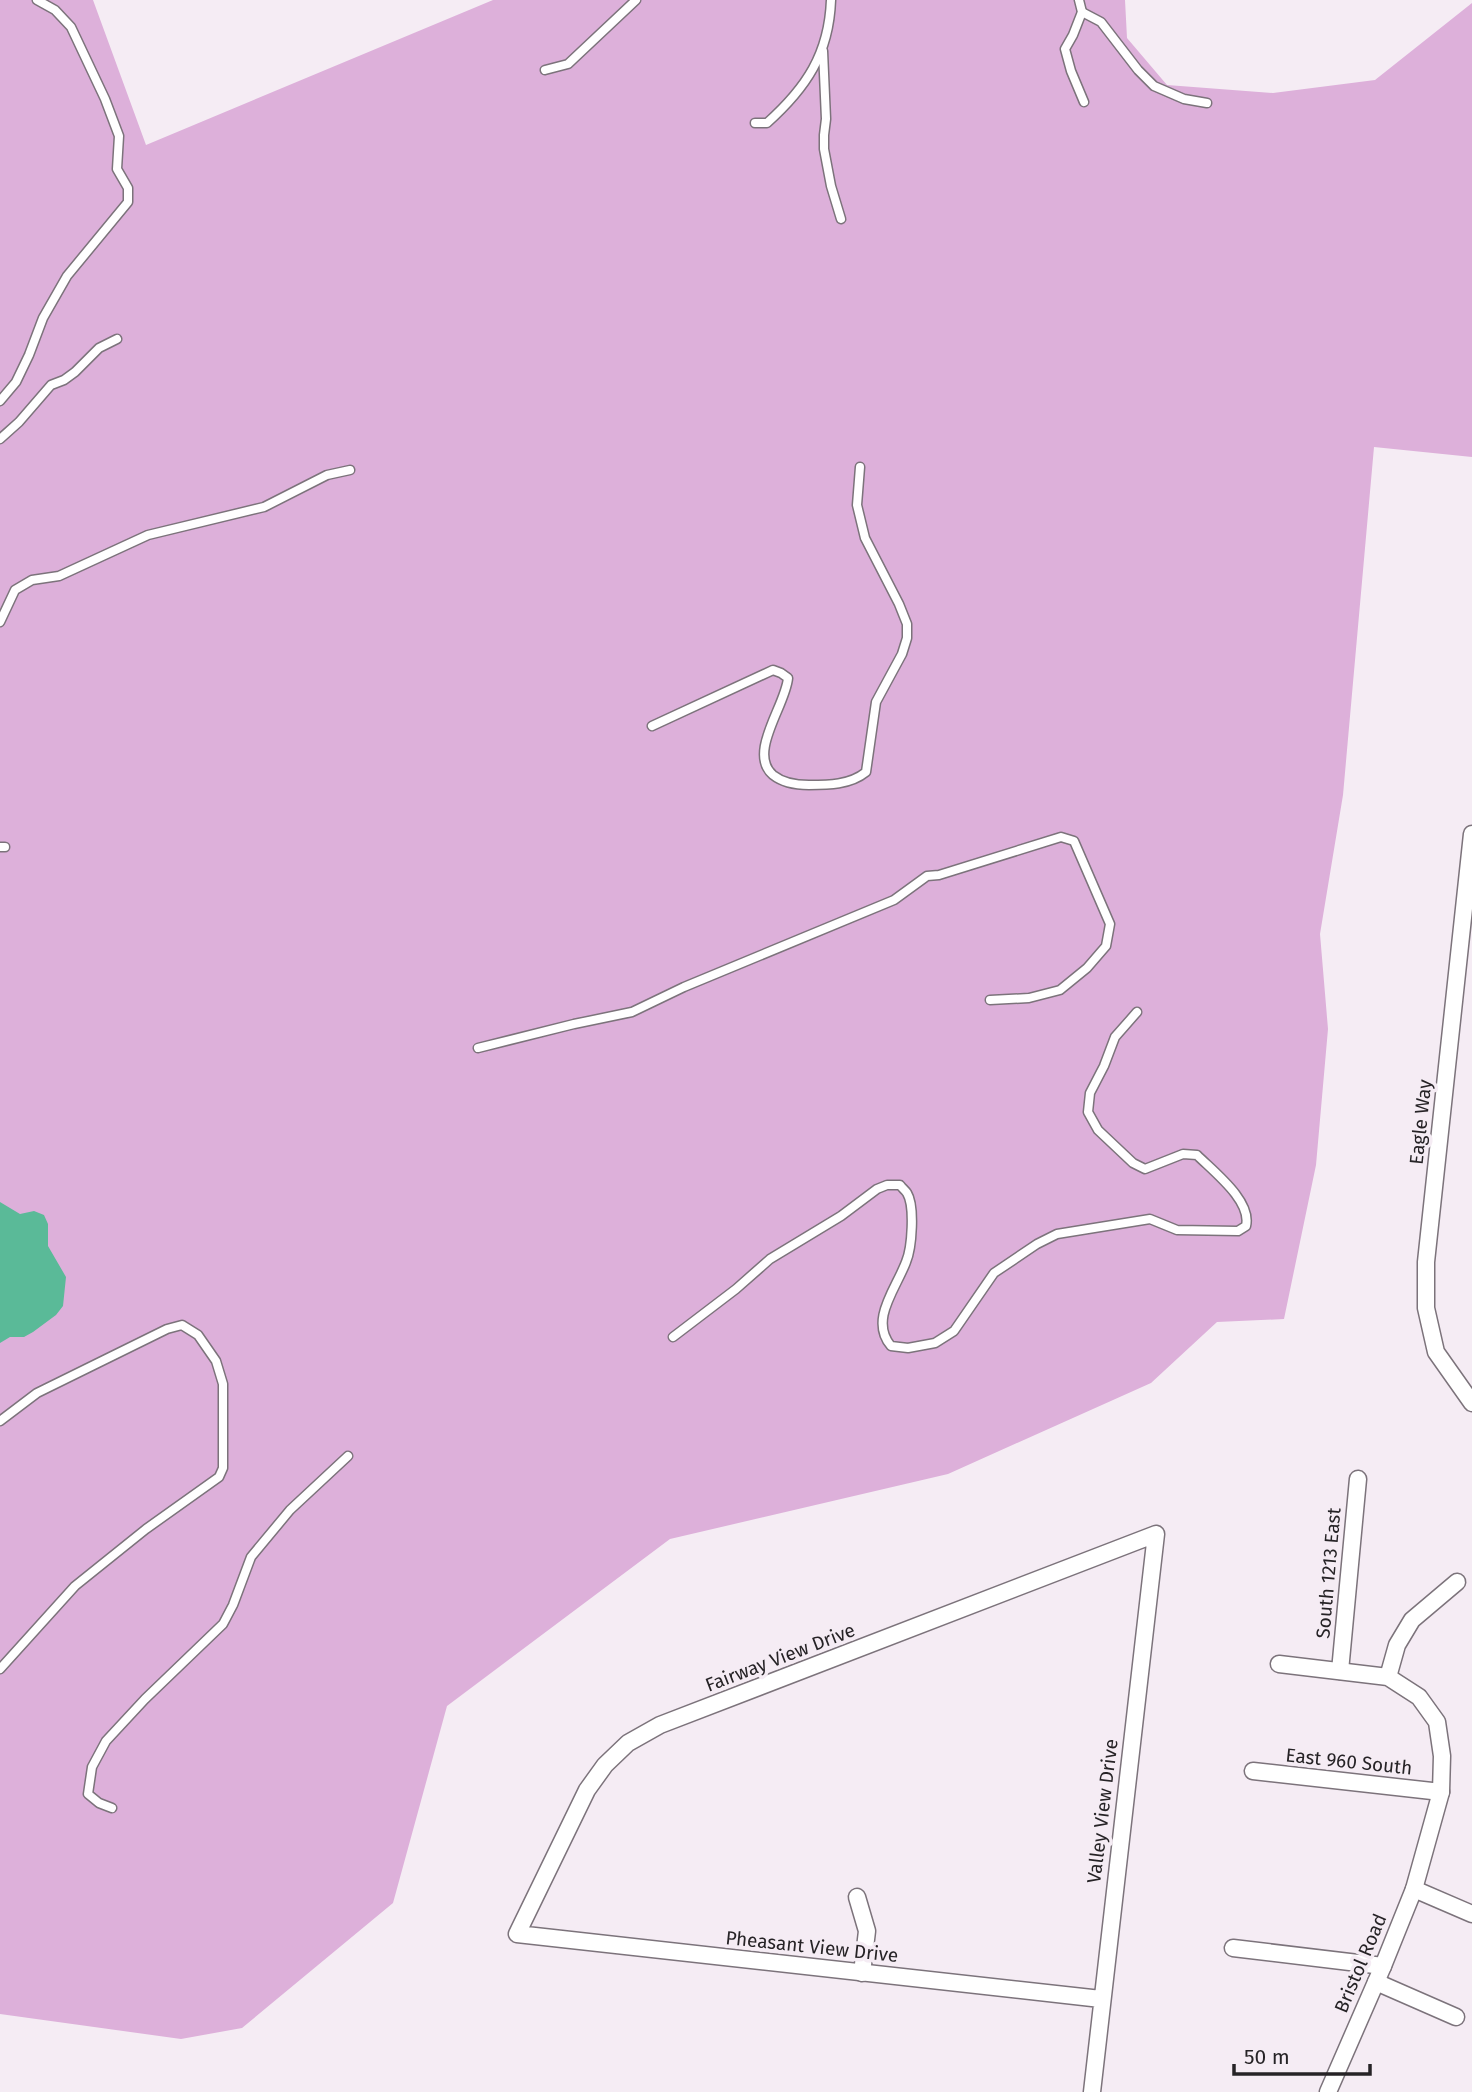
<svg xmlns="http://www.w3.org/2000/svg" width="1472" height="2092" font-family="'Fira Sans',sans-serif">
<rect width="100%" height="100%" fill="#f5ecf4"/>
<!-- green -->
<polygon fill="#ddb0da" points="0,0 93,0 146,145 493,0 1125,0 1127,38 1167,85 1273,93 1375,80 1472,3 1472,457 1374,447 1343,795 1320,934 1328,1029 1316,1165 1284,1319 1217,1322 1151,1383 948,1474 670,1539 447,1706 393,1903 242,2028 181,2039 0,2014"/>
<!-- water -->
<polygon fill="#5aba98" points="0,1202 20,1214 34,1211 44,1215 48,1224 48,1246 66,1277 63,1306 56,1315 33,1332 24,1337 10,1337 0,1343"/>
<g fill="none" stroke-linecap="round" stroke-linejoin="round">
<!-- service casing -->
<g stroke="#7c737b" stroke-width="11">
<g id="service">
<polyline points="1079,0 1082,12 1073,35 1065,49 1071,71 1084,102"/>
<polyline points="1082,12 1101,22 1138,70 1154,86 1184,99 1207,103"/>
<polyline points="823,51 826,119 824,135 824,149 831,186 841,219"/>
<polyline points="545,70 568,64 636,0"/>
<path d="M 755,123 L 767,123 C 806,88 829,54 831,0"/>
<polyline points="0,401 16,382 29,355 43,318 67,276 128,202 128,188 117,169 119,136 105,99 71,27 55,10 37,0"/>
<polyline points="0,439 19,422 51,385 64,380 75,372 99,348 117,339"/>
<polyline points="0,622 15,590 32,580 59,576 148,535 264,507 327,475 350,470"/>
<path d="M 652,726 L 773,670 L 781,673 L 788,678 C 786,705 747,753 773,775 C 783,783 795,785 809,785 C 828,785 850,785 866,772 L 876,702 L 902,654 L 907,638 L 907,624 L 899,604 L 865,538 L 857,505 L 860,467"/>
<polyline points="0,847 5,847"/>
<polyline points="478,1048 574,1024 632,1012 684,987 894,900 927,876 939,875 1061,837 1074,841 1110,924 1106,946 1087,968 1060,990 1029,998 990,1000"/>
<path d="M 673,1337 L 736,1289 L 770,1259 L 841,1216 L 877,1189 L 887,1185 L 900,1185 C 902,1188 905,1190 907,1193 C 915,1206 912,1248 906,1262 C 896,1289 869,1320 891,1346 L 908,1348 L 935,1343 L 954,1331 L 994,1273 L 1037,1244 L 1057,1234 L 1150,1219 L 1177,1230 L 1238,1231 L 1246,1226 C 1252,1201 1214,1172 1197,1155 L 1183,1154 L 1145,1169 L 1133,1163 L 1098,1130 L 1088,1112 L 1090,1093 L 1104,1066 L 1115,1037 L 1137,1012"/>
<polyline points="0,1421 37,1393 167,1329 182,1325 198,1335 216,1361 223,1384 223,1468 219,1477 146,1529 75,1586 0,1669"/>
<polyline points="112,1808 99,1803 88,1794 92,1767 106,1741 145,1699 223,1624 233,1605 251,1557 290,1510 348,1456"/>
</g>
</g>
<!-- minor casing -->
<g stroke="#7c737b" stroke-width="19">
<g id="minor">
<polyline points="1472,834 1426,1262 1426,1308 1436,1352 1472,1403"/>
<polyline points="1279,1664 1388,1677 1419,1697 1437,1722 1442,1756 1441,1792 1414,1889 1383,1966 1328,2092"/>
<polyline points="1340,1671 1358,1479"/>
<polyline points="1388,1677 1397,1645 1412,1620 1457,1582"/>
<polyline points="1253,1771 1441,1792"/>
<polyline points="1414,1889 1472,1914"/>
<polyline points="857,1897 867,1931 862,1973"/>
<polyline points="1233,1948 1383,1966"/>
<polyline points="1376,1982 1456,2017"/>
<polyline points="1092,2092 1156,1534 660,1725 628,1743 605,1765 587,1790 517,1934 1101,1999"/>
</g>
</g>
<!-- service -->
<use href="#service" stroke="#fff" stroke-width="8"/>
<!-- minor -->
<use href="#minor" stroke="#fff" stroke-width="16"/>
</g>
<g text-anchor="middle" stroke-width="7" stroke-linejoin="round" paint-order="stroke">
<!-- street labels -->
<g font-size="19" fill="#262326" stroke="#f5ecf4">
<text transform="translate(1420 1122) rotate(-84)" y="7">Eagle Way</text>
<text transform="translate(1328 1573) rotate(-85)" y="7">South 1213 East</text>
<text transform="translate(780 1657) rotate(-21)" y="7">Fairway View Drive</text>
<text transform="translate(1349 1761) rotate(6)" y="7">East 960 South</text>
<text transform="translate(1102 1811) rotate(-83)" y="7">Valley View Drive</text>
<text transform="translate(812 1946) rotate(6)" y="7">Pheasant View Drive</text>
<text transform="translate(1360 1963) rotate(-67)" y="7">Bristol Road</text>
</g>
</g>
<!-- scale -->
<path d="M1234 2064v10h136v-10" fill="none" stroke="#262326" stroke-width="3.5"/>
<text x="1244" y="2064" font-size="21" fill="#262326" stroke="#f5ecf4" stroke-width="5" paint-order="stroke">50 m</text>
</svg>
